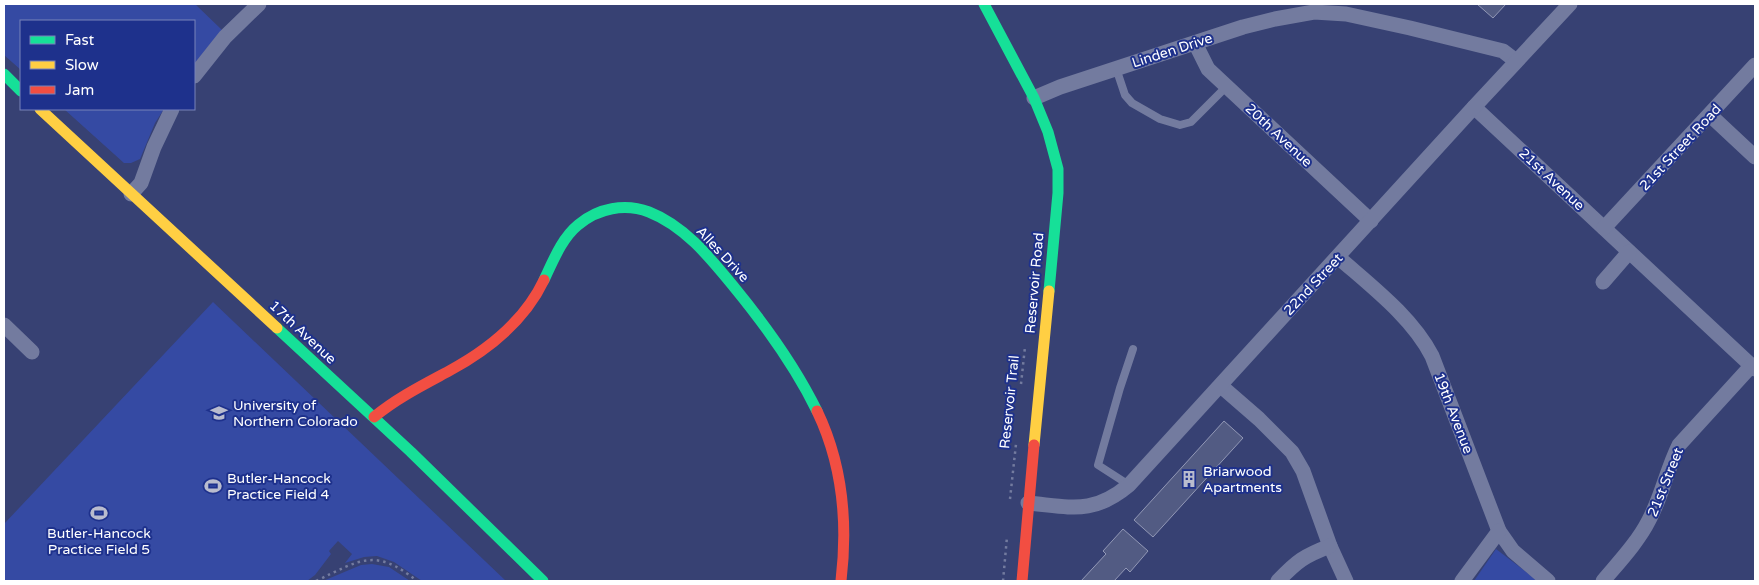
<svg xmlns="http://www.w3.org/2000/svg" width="1759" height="585" font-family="'Varela Round',sans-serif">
<rect width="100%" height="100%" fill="#374173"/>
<!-- green -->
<g fill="#354aa3">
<polygon points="4,4 195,4 222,30 194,64 194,21 21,21 21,70 4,55"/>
<polygon points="64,109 164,109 155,123 140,159 131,163 124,163"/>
<polygon points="213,302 506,581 422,581 394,562 377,556 364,557 345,563 352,554 338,541 329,551 331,554 315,575 307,581 4,581 4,524"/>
<polygon points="1496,549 1538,581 1474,581"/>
<polygon points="372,564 389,567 410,581 323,581 361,565"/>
</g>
<!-- building -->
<g fill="#525b83" stroke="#9298b6">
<polygon points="1477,4 1506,4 1493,18"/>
<polygon points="1224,421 1243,438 1153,537 1134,520"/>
<polygon points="1123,529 1148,551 1130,572 1126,568 1114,581 1081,581 1106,554 1103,551"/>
</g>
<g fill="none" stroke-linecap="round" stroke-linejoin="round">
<!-- path -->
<g stroke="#737b9f" stroke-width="2.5" stroke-dasharray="2.5 4" stroke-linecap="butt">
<polyline points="1021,384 1025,347"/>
<polyline points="1010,499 1016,444"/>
<path d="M 316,581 C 360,560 375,547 417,581"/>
<polyline points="1003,581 1007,537"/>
</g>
<!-- lane -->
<g stroke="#737b9f" stroke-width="8">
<polyline points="1116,68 1125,95 1132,103 1160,119 1180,125 1191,122 1227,86"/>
<polyline points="1129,485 1098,465 1120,388 1133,349"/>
</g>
<!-- street -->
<g stroke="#737b9f" stroke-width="15">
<polyline points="1195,43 1208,69 1371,221"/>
<polyline points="194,76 225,37 259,4"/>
<polyline points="1034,98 1060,87 1243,27 1275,19 1314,12 1346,14 1410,28 1503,51 1516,61"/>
<polyline points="1474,107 1755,369"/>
<polyline points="1710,115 1755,157"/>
<polyline points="131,194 141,183 154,147 172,109"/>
<polyline points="1604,228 1755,65"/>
<path d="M 1338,257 C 1371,286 1412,317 1432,356 L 1499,531 L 1513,551 L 1548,581"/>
<polyline points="1603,282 1629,252"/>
<polyline points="4,325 32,352"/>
<polyline points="1221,386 1259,419 1292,452 1303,471 1330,546 1346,581"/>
<path d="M 1028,503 C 1072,507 1093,515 1129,485 L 1474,107 L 1570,4"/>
<path d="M 1278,581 C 1297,561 1304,556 1330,546"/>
<polyline points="1462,581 1499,531"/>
<path d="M 1603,581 C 1619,562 1638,542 1649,520 C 1662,496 1667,469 1679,445 L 1752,365"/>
</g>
<!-- fast -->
<g stroke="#16e098" stroke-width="11">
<polyline points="984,4 1034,98 1048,132 1058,169 1058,193 1049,291"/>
<polyline points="4,74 21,91"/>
<path d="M 544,280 C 553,261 562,238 578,225 C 598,208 625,203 649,212 C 685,226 711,259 734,287 C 766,326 795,366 817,411"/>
<polyline points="277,328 411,452 543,581"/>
</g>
<!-- slow -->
<g stroke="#ffcf43" stroke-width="11">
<polyline points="40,109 277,328"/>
<polyline points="1034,445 1049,291"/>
</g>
<!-- jam -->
<g stroke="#f24e42" stroke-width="11">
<path d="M 817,411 C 843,465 848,522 841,581"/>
<path d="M 374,417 C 397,398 423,385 449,371 C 488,350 525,320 544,280"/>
<polyline points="1022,581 1034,445"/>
</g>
</g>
<!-- icons -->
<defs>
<g id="university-bare" transform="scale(1.35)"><path d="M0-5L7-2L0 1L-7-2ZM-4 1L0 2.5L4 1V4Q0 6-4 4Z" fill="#b9bcce" stroke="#1e318c" stroke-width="2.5" paint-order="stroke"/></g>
<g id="building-bare" transform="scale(1.35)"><path d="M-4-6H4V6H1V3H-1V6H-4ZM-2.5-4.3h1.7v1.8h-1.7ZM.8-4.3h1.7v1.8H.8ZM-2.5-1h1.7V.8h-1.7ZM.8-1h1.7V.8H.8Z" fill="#b9bcce" stroke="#1e318c" stroke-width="2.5" paint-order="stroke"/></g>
<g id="stadium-bare" transform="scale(1.35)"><path d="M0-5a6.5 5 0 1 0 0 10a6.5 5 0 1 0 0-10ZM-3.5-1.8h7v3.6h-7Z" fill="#b9bcce" stroke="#1e318c" stroke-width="2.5" paint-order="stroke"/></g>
</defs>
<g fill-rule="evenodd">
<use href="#university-bare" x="219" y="413"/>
<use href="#building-bare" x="1189" y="479"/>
<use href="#stadium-bare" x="213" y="486"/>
<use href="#stadium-bare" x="99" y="513"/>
</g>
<g text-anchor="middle" stroke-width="4" stroke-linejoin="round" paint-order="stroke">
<!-- street labels -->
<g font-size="14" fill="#fff" stroke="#1e318c">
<text transform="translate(1172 50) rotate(-18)" y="5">Linden Drive</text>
<text transform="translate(1279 135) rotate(43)" y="5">20th Avenue</text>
<text transform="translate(1680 147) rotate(-47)" y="5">21st Street Road</text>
<text transform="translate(1552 179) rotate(43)" y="5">21st Avenue</text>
<text transform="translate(723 254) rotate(47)" y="5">Alles Drive</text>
<text transform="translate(1034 283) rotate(-85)" y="5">Reservoir Road</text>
<text transform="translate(1313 284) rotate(-47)" y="5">22nd Street</text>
<text transform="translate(303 332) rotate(43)" y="5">17th Avenue</text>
<text transform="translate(1009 402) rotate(-84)" y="5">Reservoir Trail</text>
<text transform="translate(1454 413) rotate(69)" y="5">19th Avenue</text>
<text transform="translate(1665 482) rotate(-68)" y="5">21st Street</text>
</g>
<!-- poi labels -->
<g font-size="14" fill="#fff" stroke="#1e318c" text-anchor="start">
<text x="233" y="410">University of<tspan x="233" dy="16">Northern Colorado</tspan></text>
<text x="1203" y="476">Briarwood<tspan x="1203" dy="16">Apartments</tspan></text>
<text x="227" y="483">Butler-Hancock<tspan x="227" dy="16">Practice Field 4</tspan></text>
<text x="99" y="538" text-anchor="middle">Butler-Hancock<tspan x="99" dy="16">Practice Field 5</tspan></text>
</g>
</g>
<!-- border -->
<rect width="1759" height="585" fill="none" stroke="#ffffff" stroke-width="10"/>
<!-- legend -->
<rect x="20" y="20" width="175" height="90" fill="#1e318c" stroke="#7883ba"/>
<rect x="30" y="36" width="25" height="8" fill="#16e098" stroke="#7883ba"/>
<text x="65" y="45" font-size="15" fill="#ffffff">Fast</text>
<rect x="30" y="61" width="25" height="8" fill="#ffcf43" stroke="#7883ba"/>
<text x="65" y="70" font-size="15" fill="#ffffff">Slow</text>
<rect x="30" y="86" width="25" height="8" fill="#f24e42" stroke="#7883ba"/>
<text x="65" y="95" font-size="15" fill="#ffffff">Jam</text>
</svg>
